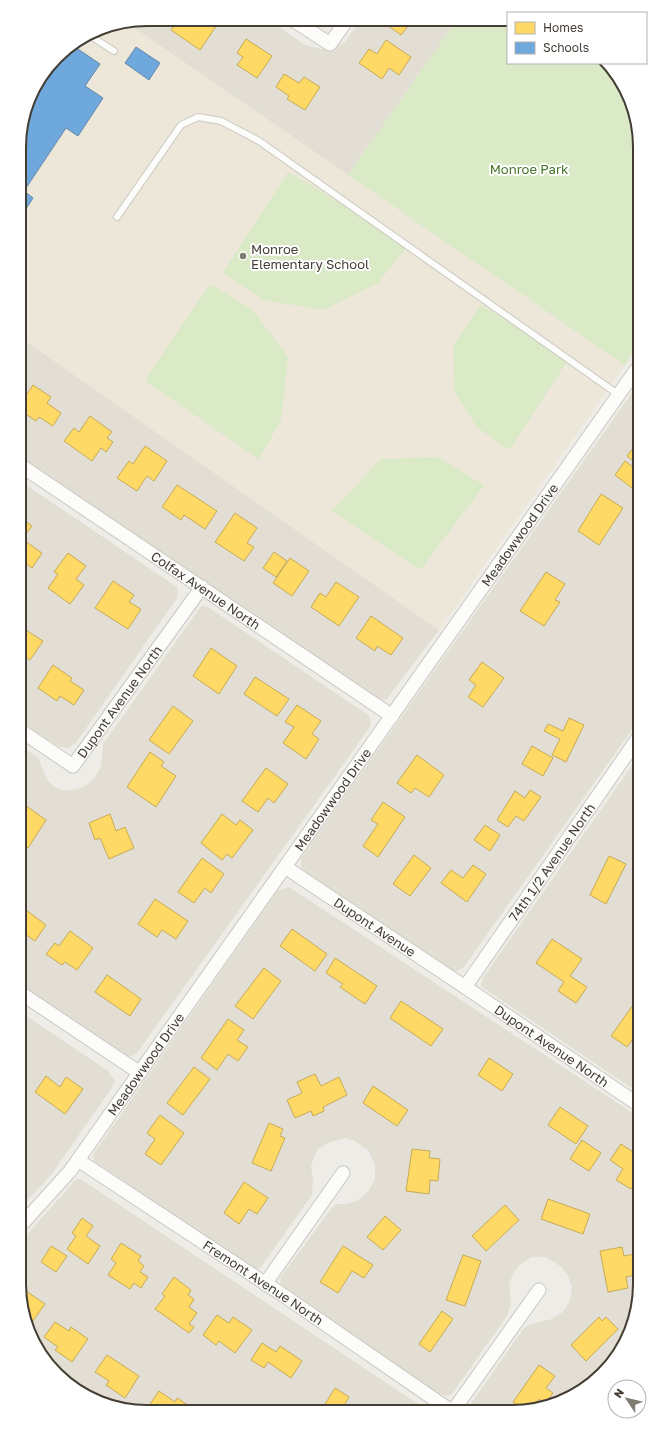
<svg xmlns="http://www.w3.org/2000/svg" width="659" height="1431" font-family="'Golos Text',sans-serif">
<rect width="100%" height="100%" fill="#eeece6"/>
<!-- residential -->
<g fill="#e2ded3">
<polygon points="147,19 269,20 305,45 321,49 334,49 345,42 360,20 456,21 348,175 127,23"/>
<polygon points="309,20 334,20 331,25 324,28 319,27"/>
<polygon points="20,337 439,630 386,700 379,699 20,458"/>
<polygon points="637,386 638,721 464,967 457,971 452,970 305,872 301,867 301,858"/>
<polygon points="20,481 177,587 178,592 177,598 75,744 68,748 58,746 21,722"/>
<polygon points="202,606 208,607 368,715 371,721 370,727 137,1053 132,1056 126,1056 22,987 21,746 38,758 47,779 54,787 64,791 78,789 88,784 95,777 101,766 103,744 199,609"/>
<polygon points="638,757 639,1087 635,1088 630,1087 482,987 481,984 483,978"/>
<polygon points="289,887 639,1117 640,1292 630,1333 613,1362 583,1390 545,1408 469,1408 470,1405 524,1328 531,1324 552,1319 563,1312 570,1301 572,1286 568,1276 562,1267 546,1257 531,1257 520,1265 514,1272 509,1284 511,1304 507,1316 452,1394 446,1396 440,1394 282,1288 280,1283 281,1277 331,1209 336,1204 346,1204 357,1201 368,1192 375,1179 375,1166 369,1151 355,1141 345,1138 330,1142 318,1149 313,1159 311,1167 313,1179 312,1195 261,1267 257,1269 253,1268 95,1162 93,1157 94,1153 278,890"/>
<polygon points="22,1013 108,1071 115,1081 111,1089 51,1175 23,1205"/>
<polygon points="78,1179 82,1180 424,1408 123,1410 63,1380 36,1348 23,1317 23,1239 64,1193 74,1181"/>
</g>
<!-- education -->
<polygon fill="#ece7d8" points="127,23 625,365 439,630 20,337 19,139 32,90 63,51 98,29"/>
<!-- green -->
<g fill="#dae9c6">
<polygon points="456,21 508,21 508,63 606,63 623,83 636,114 636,348 625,365 348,175"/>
<polygon points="288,172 409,244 378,283 323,310 264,300 223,273"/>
<polygon points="210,284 253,310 288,357 281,420 259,459 145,381"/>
<polygon points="481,305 568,360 509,450 477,427 455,393 453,347"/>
<polygon points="437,457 484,485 420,570 332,511 381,459"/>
</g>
<!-- homes -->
<g fill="#ffd966" stroke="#c7aa57">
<polygon points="178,19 182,22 183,19 215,19 219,22 200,50 171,30"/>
<polygon points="388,21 412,21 401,35 386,24"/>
<polygon points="246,39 272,56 257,78 237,65 243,57 237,53"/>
<polygon points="386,40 411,57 399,75 389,68 382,79 359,63 369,49 377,54"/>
<polygon points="284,74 299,83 304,77 320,87 305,110 287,99 289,96 276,87"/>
<polygon points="33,385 51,397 47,403 61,413 53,426 39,417 36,421 20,410 20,404"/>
<polygon points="90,416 112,432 107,438 113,442 106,452 101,448 92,461 64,441 74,428 79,432"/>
<polygon points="637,443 637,464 627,456"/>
<polygon points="145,446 167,461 154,481 147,476 137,491 117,478 129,461 133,464"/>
<polygon points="625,461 637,470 637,492 615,475"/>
<polygon points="177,485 217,511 205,529 184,515 181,520 162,507"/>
<polygon points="601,494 623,508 599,545 578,531"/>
<polygon points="235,513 257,528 247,543 254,547 244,561 215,542"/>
<polygon points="21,518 32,526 22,539 42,553 32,568 21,560"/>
<polygon points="274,552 287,561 276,577 263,568"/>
<polygon points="68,553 86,566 76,579 84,585 70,604 48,588 58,574 54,572"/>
<polygon points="290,558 309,571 292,596 273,583"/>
<polygon points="546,572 565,584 555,600 560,602 544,626 520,611"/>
<polygon points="113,581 134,595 129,602 141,609 128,629 95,608"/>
<polygon points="336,582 359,597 339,626 311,607 320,593 326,597"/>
<polygon points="371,616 403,638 391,655 377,646 375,651 356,638"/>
<polygon points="21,627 43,641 30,660 23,655 21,657"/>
<polygon points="211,648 237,666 219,694 193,676"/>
<polygon points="482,662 504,678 483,707 468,697 476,685 469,680"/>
<polygon points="53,665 72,678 70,681 84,690 74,705 60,696 57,701 38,688"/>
<polygon points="255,677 289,699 277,716 244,694"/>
<polygon points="297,705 321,721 312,734 319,739 306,759 283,743 294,727 285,722"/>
<polygon points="173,706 193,721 169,754 149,740"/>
<polygon points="569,718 584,725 566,762 552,755 560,739 544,731 548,724 563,731"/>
<polygon points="532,746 553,758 543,776 522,764"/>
<polygon points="150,752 164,762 161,766 176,776 156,807 127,787"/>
<polygon points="417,755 444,775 429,797 415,788 411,793 397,783"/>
<polygon points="266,768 288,784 274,803 268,798 258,812 242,801"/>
<polygon points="530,790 541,797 524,821 516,816 508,827 497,820 515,791 525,798"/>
<polygon points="383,802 405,817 378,857 363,846 378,824 371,820"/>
<polygon points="22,803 46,820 28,848 22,844"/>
<polygon points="110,814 116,831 125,827 134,848 109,859 100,838 95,840 89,823"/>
<polygon points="222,814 236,825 240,820 253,830 232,858 227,854 222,860 201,843"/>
<polygon points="485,825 500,835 490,851 474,840"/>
<polygon points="414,855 431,868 410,896 393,884"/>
<polygon points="609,856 626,864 606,904 590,895"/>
<polygon points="202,858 224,874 211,893 205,888 194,903 178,892"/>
<polygon points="473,865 486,874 467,902 441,883 451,870 463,878"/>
<polygon points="155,899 188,921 176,939 162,930 157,937 138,924"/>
<polygon points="22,907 46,925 35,941 22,932"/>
<polygon points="292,929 327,954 315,971 280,946"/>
<polygon points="70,931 93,948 77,970 65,962 62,965 46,954 55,943 59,946"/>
<polygon points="552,939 582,959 570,976 587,987 576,1003 558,991 564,982 536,963"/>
<polygon points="335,958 377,986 365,1004 340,987 343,984 326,973"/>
<polygon points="264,968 281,981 253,1019 235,1006"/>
<polygon points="107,975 141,999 130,1016 95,992"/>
<polygon points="638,998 639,1031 627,1047 611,1036"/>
<polygon points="401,1001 443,1029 431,1046 390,1018"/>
<polygon points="228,1019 244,1030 237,1040 248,1047 238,1061 228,1054 217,1070 201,1058"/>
<polygon points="23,1055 27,1059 23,1065"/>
<polygon points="489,1058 513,1074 502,1091 478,1075"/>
<polygon points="194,1067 210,1079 183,1115 167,1103"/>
<polygon points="315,1074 321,1086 339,1077 347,1095 323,1107 324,1111 313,1116 311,1111 295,1118 287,1100 302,1093 297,1082"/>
<polygon points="46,1076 60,1087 66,1077 83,1089 65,1114 35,1092"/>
<polygon points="373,1086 408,1110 397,1126 363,1103"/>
<polygon points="560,1107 588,1126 576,1144 548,1125"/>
<polygon points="160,1115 184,1133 161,1165 145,1154 155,1139 147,1133"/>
<polygon points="269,1123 283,1129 280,1136 285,1138 271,1171 252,1163"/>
<polygon points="582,1140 601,1153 589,1171 570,1159"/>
<polygon points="621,1144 639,1156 639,1181 637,1180 631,1189 616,1180 623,1169 610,1160"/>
<polygon points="412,1149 430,1151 429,1158 440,1159 438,1181 430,1180 429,1194 406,1191"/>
<polygon points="244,1182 268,1198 257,1214 249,1209 239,1224 224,1213"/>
<polygon points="548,1199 590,1214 583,1234 541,1219"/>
<polygon points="505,1205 519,1220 486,1251 472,1236"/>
<polygon points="385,1216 401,1230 383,1250 367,1237"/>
<polygon points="82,1218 93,1226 86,1236 100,1246 88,1264 67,1249 76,1236 72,1233"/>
<polygon points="121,1243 141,1256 138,1261 144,1266 140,1272 148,1277 141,1288 134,1283 130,1289 108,1275 116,1263 111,1259"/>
<polygon points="51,1246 67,1256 56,1272 41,1262"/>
<polygon points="343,1246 373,1265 364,1278 352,1271 338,1293 320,1282"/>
<polygon points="622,1247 624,1256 634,1254 639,1274 626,1277 628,1288 608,1292 600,1251"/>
<polygon points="463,1255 481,1261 465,1306 446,1300"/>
<polygon points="174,1277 191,1290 188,1295 194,1299 189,1307 197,1313 189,1324 194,1327 189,1333 155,1309 165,1296 162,1294"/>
<polygon points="23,1289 45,1304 28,1328 23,1317"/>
<polygon points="442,1311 453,1319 430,1352 419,1344"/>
<polygon points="217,1315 229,1323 233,1317 252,1330 235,1353 219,1341 216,1345 203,1335"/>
<polygon points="599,1317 602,1321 606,1317 618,1329 586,1361 571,1345"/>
<polygon points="55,1322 69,1331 71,1327 88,1339 72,1362 55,1350 58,1347 44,1337"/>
<polygon points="262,1343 276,1352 280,1346 302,1361 291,1378 268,1362 264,1368 251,1360"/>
<polygon points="107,1355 139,1376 125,1398 106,1385 109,1381 95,1372"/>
<polygon points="539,1365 555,1376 546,1388 553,1393 545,1403 539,1399 533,1408 521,1408 513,1402"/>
<polygon points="335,1388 349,1397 342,1409 322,1409"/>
<polygon points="159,1391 175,1402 177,1398 194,1409 152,1409 148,1407"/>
</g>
<!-- schools -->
<g fill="#6fa8dc" stroke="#6288a9">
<polygon points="72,45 100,64 85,86 103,98 78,136 66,128 24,191 33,198 20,218 19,139 32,90 63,51"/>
<polygon points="136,47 160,63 149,80 125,63"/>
</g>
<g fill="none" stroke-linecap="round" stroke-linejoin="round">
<!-- service casing -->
<g stroke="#cac8c2" stroke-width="8">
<g id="service">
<polyline points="89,35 114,51"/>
<polyline points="117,217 181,125 198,117 221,121 259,141 619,395"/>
</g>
</g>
<!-- minor casing -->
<g stroke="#cac8c2" stroke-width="15">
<g id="minor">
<polyline points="293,20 330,44 347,20"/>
<path id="s1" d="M 20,465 L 392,716"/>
<path id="s2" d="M 21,731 L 73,766 L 202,587"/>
<path id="s3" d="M 285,867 L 465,987 L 639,1105"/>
<path id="s4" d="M 465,987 L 638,738"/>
<polyline points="22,994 140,1073"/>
<path id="s5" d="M 78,1160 L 283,1295 L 447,1408"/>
<path id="s6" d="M 23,1223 L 70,1171 L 636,370"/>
<polyline points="265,1284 343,1173"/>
<polyline points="455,1408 539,1290"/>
</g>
</g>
<!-- service -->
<use href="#service" stroke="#fcfcfb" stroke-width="6"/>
<!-- minor -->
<use href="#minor" stroke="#fcfcfb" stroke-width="13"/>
</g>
<!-- markers -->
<circle fill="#7f7a72" stroke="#fff" stroke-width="1.5" cx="243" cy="256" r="4"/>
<g text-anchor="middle" stroke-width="4" stroke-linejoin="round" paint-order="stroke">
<!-- park labels -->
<g font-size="13" fill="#437328" stroke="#fff">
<text x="529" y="174">Monroe Park</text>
</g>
<!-- poi labels -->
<g font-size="13" fill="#433d33" stroke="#fff" text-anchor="start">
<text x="251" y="254">Monroe<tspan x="251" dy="15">Elementary School</tspan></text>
</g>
<!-- street labels -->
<g font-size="13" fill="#433d33" stroke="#fff">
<text dy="5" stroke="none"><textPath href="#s6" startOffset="849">Meadowwood Drive</textPath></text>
<text dy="5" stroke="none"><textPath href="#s1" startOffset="224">Colfax Avenue North</textPath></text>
<text dy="5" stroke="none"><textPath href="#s2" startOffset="142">Dupont Avenue North</textPath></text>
<text dy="5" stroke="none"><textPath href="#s6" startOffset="525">Meadowwood Drive</textPath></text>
<text dy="5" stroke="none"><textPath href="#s4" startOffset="152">74th 1/2 Avenue North</textPath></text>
<text dy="5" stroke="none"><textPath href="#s3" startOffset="108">Dupont Avenue</textPath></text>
<text dy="5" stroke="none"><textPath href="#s3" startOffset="321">Dupont Avenue North</textPath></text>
<text dy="5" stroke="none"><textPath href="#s6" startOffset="201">Meadowwood Drive</textPath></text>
<text dy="5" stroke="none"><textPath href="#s5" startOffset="222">Fremont Avenue North</textPath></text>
</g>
</g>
<!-- crop -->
<path d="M0 0H659V1431H0ZM147 26H512A121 121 0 0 1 633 147V1284A121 121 0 0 1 512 1405H147A121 121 0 0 1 26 1284V147A121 121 0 0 1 147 26Z" fill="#fff" fill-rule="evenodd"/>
<path fill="none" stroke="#433d33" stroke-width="2" d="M147 26H512A121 121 0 0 1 633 147V1284A121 121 0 0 1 512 1405H147A121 121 0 0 1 26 1284V147A121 121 0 0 1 147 26Z"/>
<!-- legend -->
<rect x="507" y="12" width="140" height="52" fill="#ffffff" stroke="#b4b1ad"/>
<rect x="515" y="22" width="20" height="12" fill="#ffd966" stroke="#b4b1ad"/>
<text x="543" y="32" font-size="12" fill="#433d33">Homes</text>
<rect x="515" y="42" width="20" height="12" fill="#6fa8dc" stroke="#b4b1ad"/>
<text x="543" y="52" font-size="12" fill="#433d33">Schools</text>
<!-- north arrow -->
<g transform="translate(627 1399) rotate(305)"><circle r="19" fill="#ffffff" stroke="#b4b1ad"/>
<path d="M0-3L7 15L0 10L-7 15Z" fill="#7f7a72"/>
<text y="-6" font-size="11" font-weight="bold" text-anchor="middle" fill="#433d33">N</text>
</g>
</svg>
